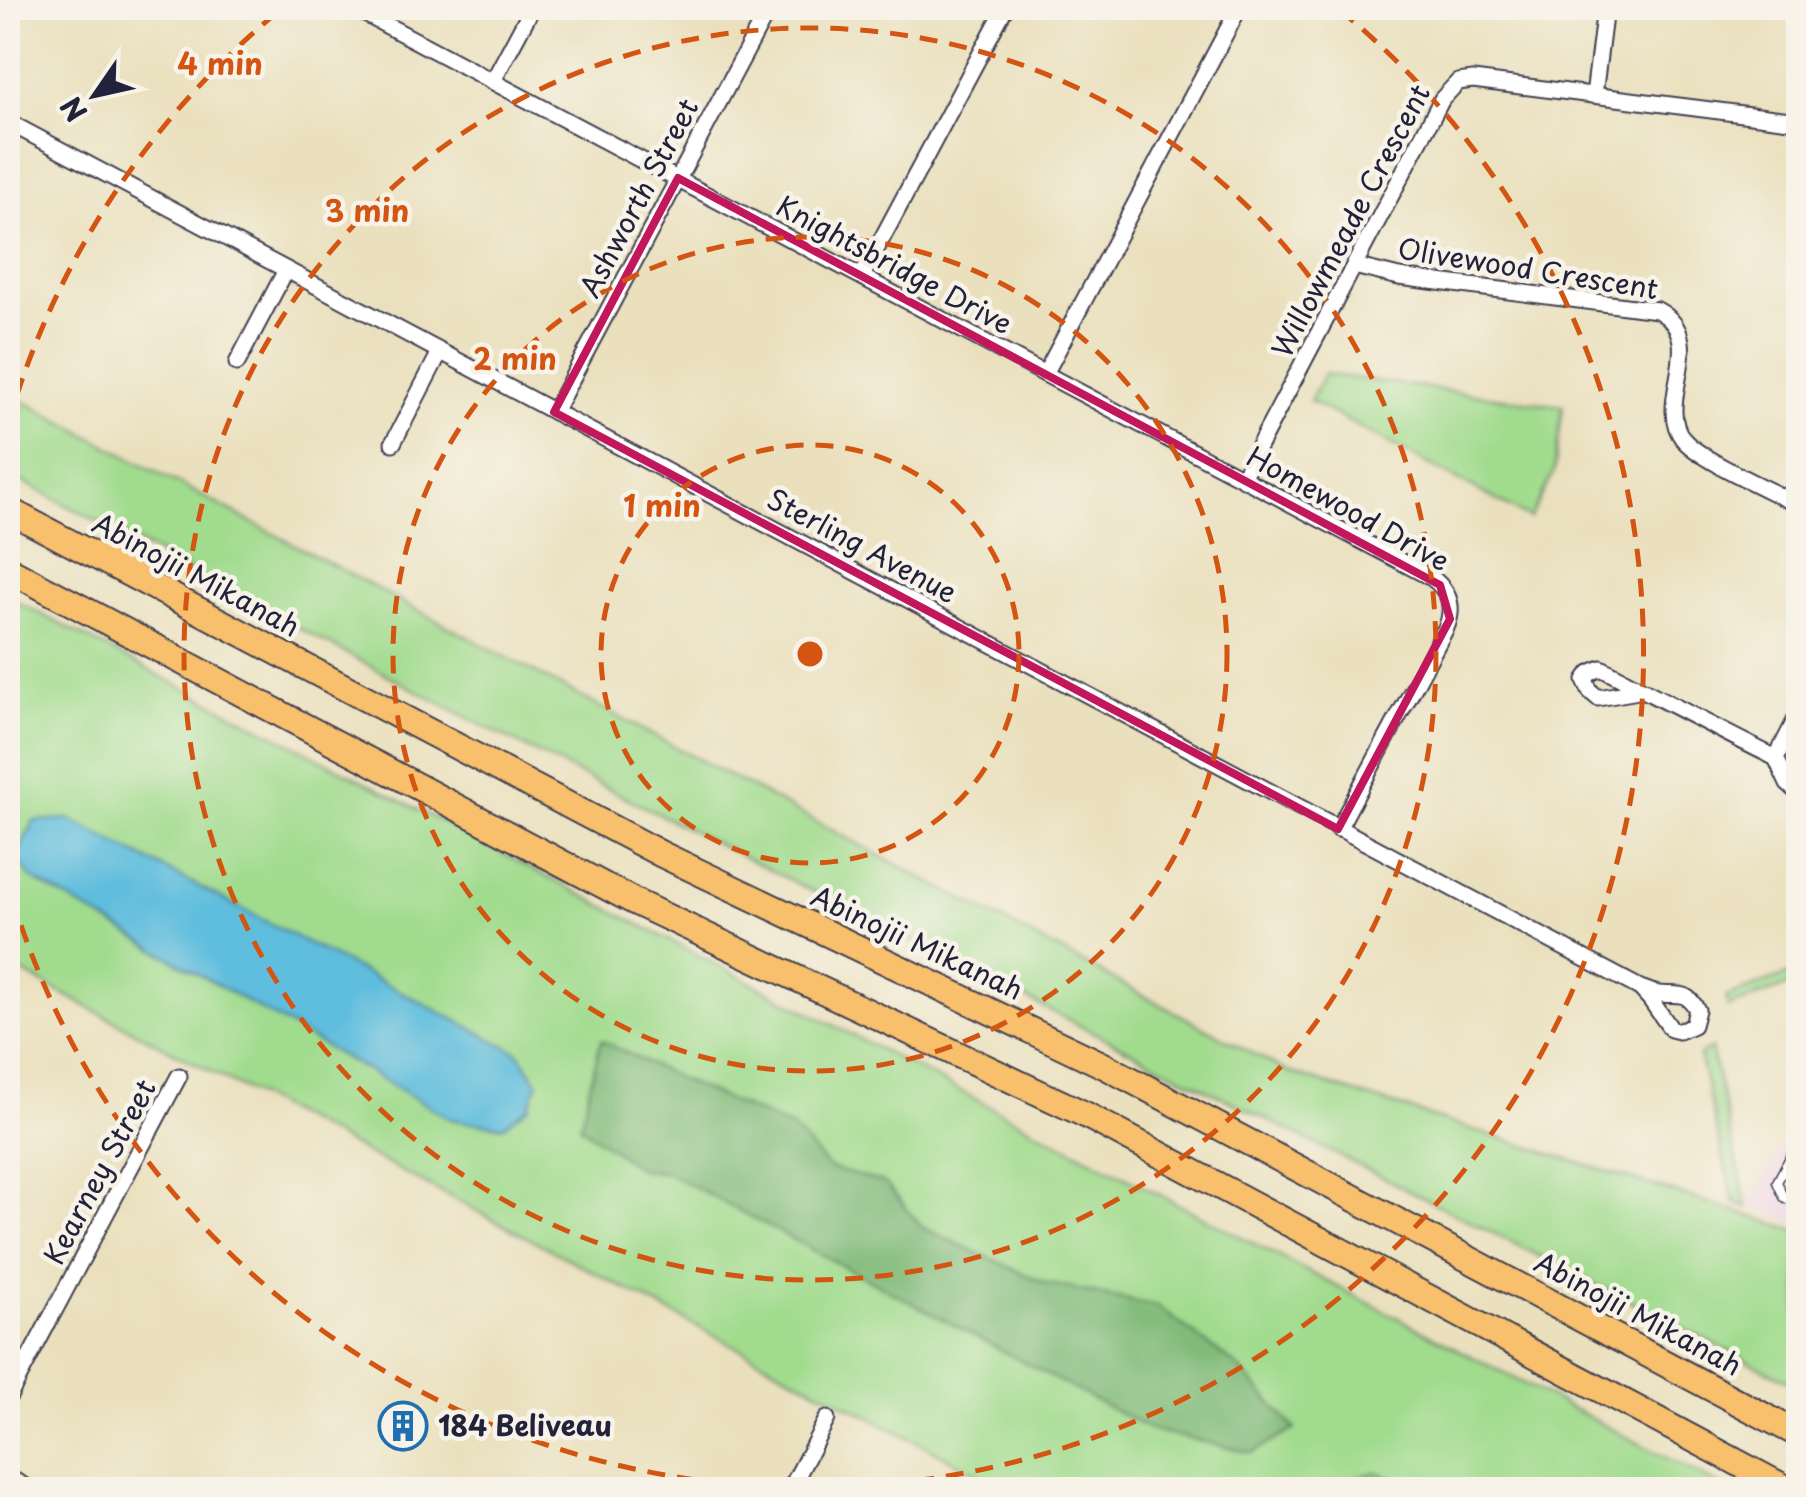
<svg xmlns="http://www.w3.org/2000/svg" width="1806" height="1497" font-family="'Playpen Sans',sans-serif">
<rect width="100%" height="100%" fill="#f7f3e8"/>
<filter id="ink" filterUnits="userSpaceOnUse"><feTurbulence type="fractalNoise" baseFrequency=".01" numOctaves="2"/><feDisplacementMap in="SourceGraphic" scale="20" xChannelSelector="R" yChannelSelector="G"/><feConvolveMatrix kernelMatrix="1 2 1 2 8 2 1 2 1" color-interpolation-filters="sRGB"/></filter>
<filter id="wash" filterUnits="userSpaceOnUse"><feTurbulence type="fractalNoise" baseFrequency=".0048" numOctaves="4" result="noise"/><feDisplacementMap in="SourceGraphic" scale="40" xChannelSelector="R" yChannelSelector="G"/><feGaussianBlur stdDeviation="2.25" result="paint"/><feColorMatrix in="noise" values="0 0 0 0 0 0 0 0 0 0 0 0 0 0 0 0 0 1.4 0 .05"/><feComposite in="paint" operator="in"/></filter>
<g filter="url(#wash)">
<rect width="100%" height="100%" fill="#eae0bd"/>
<!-- built -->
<polygon fill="#efd0e6" points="1798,1111 1798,1222 1747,1207"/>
<!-- green -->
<g fill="#a1db8e" stroke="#627e64" stroke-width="2.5">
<polygon points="1324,374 1563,406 1554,472 1530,518 1310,401"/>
<polygon points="8,393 1288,1072 1798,1231 1798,1386 493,731 8,474"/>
<polygon points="8,597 1727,1489 1007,1489 8,965"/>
<polygon points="1798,971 1798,982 1728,1007 1726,997"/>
<polygon points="1711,1048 1747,1207 1734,1202 1699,1055"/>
</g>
<!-- forest -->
<g fill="#80bb79" stroke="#516e5a" stroke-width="2.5">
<polygon points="601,1040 684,1081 793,1128 829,1168 885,1183 923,1228 1045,1283 1157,1306 1238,1367 1295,1429 1252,1453 1151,1430 668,1173 640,1169 580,1126"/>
<polygon points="1376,1472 1426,1489 1318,1490 1314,1487"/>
</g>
<!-- water -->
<polygon fill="#5fbddd" stroke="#40708c" stroke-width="2.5" points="69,819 519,1053 538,1083 529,1107 503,1126 453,1120 31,878 16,857 34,821"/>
</g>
<g filter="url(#ink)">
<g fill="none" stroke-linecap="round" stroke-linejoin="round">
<!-- lane casing -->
<g stroke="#403e4e" stroke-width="11">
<g id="lane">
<polyline points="1796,8 1798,8"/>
<polyline points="1798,1142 1777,1182 1784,1197 1798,1205"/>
</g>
</g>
<!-- street casing -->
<g stroke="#403e4e" stroke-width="19">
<g id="street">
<polyline points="354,8 1045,374 1239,8"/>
<polyline points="493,81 532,8"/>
<polyline points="1594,95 1605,8"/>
<path d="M 8,122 L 1640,988 C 1644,989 1653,993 1658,994 C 1677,996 1686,989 1697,1010 L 1693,1025 L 1679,1031 L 1671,1029 L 1650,999 L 1640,988"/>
<path d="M 1354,266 L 1399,277 L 1657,310 C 1712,339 1653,401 1683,439 C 1698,459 1772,491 1798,505"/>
<polyline points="862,276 1005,8"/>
<polyline points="237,363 286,270"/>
<path d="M 1045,374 L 1432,578 C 1449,591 1455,607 1446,628 L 1338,829"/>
<polyline points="554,412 769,8"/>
<polyline points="393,443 440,352"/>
<polyline points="1242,478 1442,99 1458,82 1473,80 1798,121"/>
<path d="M 1644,690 L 1598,698 L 1590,691 L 1585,680 L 1590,673 L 1601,668 C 1659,698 1717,729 1776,758 L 1798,715"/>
<polyline points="1776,758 1788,784 1798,793"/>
<polyline points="8,1398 179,1076"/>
<polyline points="790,1490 827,1419"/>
</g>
</g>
<!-- secondary casing -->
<g stroke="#403e4e" stroke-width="26">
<polyline id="secondary" points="8,1481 24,1490"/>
</g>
<!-- primary casing -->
<g stroke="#403e4e" stroke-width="29">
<g id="primary">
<polyline points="8,510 661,854 1107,1067 1798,1434"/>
<polyline points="8,569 635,902 1084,1114 1789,1490"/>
</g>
</g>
<!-- lane -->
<use href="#lane" stroke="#fff" stroke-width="8"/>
<!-- street -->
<use href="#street" stroke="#fff" stroke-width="15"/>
<!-- secondary -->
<use href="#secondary" stroke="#fce5c4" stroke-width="22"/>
<!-- primary -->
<use href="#primary" stroke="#f8bf6c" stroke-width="25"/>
</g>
</g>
<!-- marked area -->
<path fill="none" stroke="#c2185b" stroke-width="8" stroke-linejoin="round" d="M 678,178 L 1440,585 L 1450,619 L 1338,829 L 554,412 Z"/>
<!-- distance rings -->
<g fill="none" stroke="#d45411" stroke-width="5" stroke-dasharray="18 12">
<circle cx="810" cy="654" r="209"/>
<circle cx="810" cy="654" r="417"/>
<circle cx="810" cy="654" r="626"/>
<path d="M8 424A834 834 0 0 1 280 10M1340 10A834 834 0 1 1 8 884"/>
</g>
<!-- icons -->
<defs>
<g id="building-ring" transform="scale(2.5)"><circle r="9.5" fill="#f7f3e8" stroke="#1f6fb2" stroke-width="1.5"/><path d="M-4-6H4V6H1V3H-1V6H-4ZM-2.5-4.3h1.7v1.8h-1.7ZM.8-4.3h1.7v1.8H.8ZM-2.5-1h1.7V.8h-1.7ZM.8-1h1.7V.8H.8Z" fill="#1f6fb2"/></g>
</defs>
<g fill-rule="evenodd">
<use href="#building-ring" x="403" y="1426"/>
</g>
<g text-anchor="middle" stroke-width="9" stroke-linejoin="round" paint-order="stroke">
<!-- street labels -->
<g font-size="28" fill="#22223b" stroke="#f7f3e8">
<text transform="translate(639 198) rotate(-62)" y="10">Ashworth Street</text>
<text transform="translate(1351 221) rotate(-62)" y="10">Willowmeade Crescent</text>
<text transform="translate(894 265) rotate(28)" y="10">Knightsbridge Drive</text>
<text transform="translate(1528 269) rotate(9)" y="10">Olivewood Crescent</text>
<text transform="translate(1348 509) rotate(29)" y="10">Homewood Drive</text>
<text transform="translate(862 546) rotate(28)" y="10">Sterling Avenue</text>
<text transform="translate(196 575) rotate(28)" y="10">Abinojii Mikanah</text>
<text transform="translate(917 943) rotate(25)" y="10">Abinojii Mikanah</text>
<text transform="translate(100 1172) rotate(-62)" y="10">Kearney Street</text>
<text transform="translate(1638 1314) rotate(28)" y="10">Abinojii Mikanah</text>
</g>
<!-- poi labels -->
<g font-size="28" font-weight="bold" fill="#22223b" stroke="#f7f3e8" text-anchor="start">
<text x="438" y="1436">184 Beliveau</text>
</g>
</g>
<circle cx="810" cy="654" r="15" fill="#d45411" stroke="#f7f3e8" stroke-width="5"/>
<g font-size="30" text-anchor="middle" font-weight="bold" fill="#d45411" stroke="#f7f3e8" stroke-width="9" stroke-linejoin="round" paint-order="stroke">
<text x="220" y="75">4 min</text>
<text x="367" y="222">3 min</text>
<text x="515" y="370">2 min</text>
<text x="662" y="517">1 min</text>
</g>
<!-- margin -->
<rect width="1806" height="1497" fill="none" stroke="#f7f3e8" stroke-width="40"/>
<!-- north arrow -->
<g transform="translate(95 95) rotate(236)" stroke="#f7f3e8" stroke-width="8" paint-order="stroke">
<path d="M0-8L18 38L0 25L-18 38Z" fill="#22223b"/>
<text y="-15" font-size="28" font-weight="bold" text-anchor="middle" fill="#22223b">N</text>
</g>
</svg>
